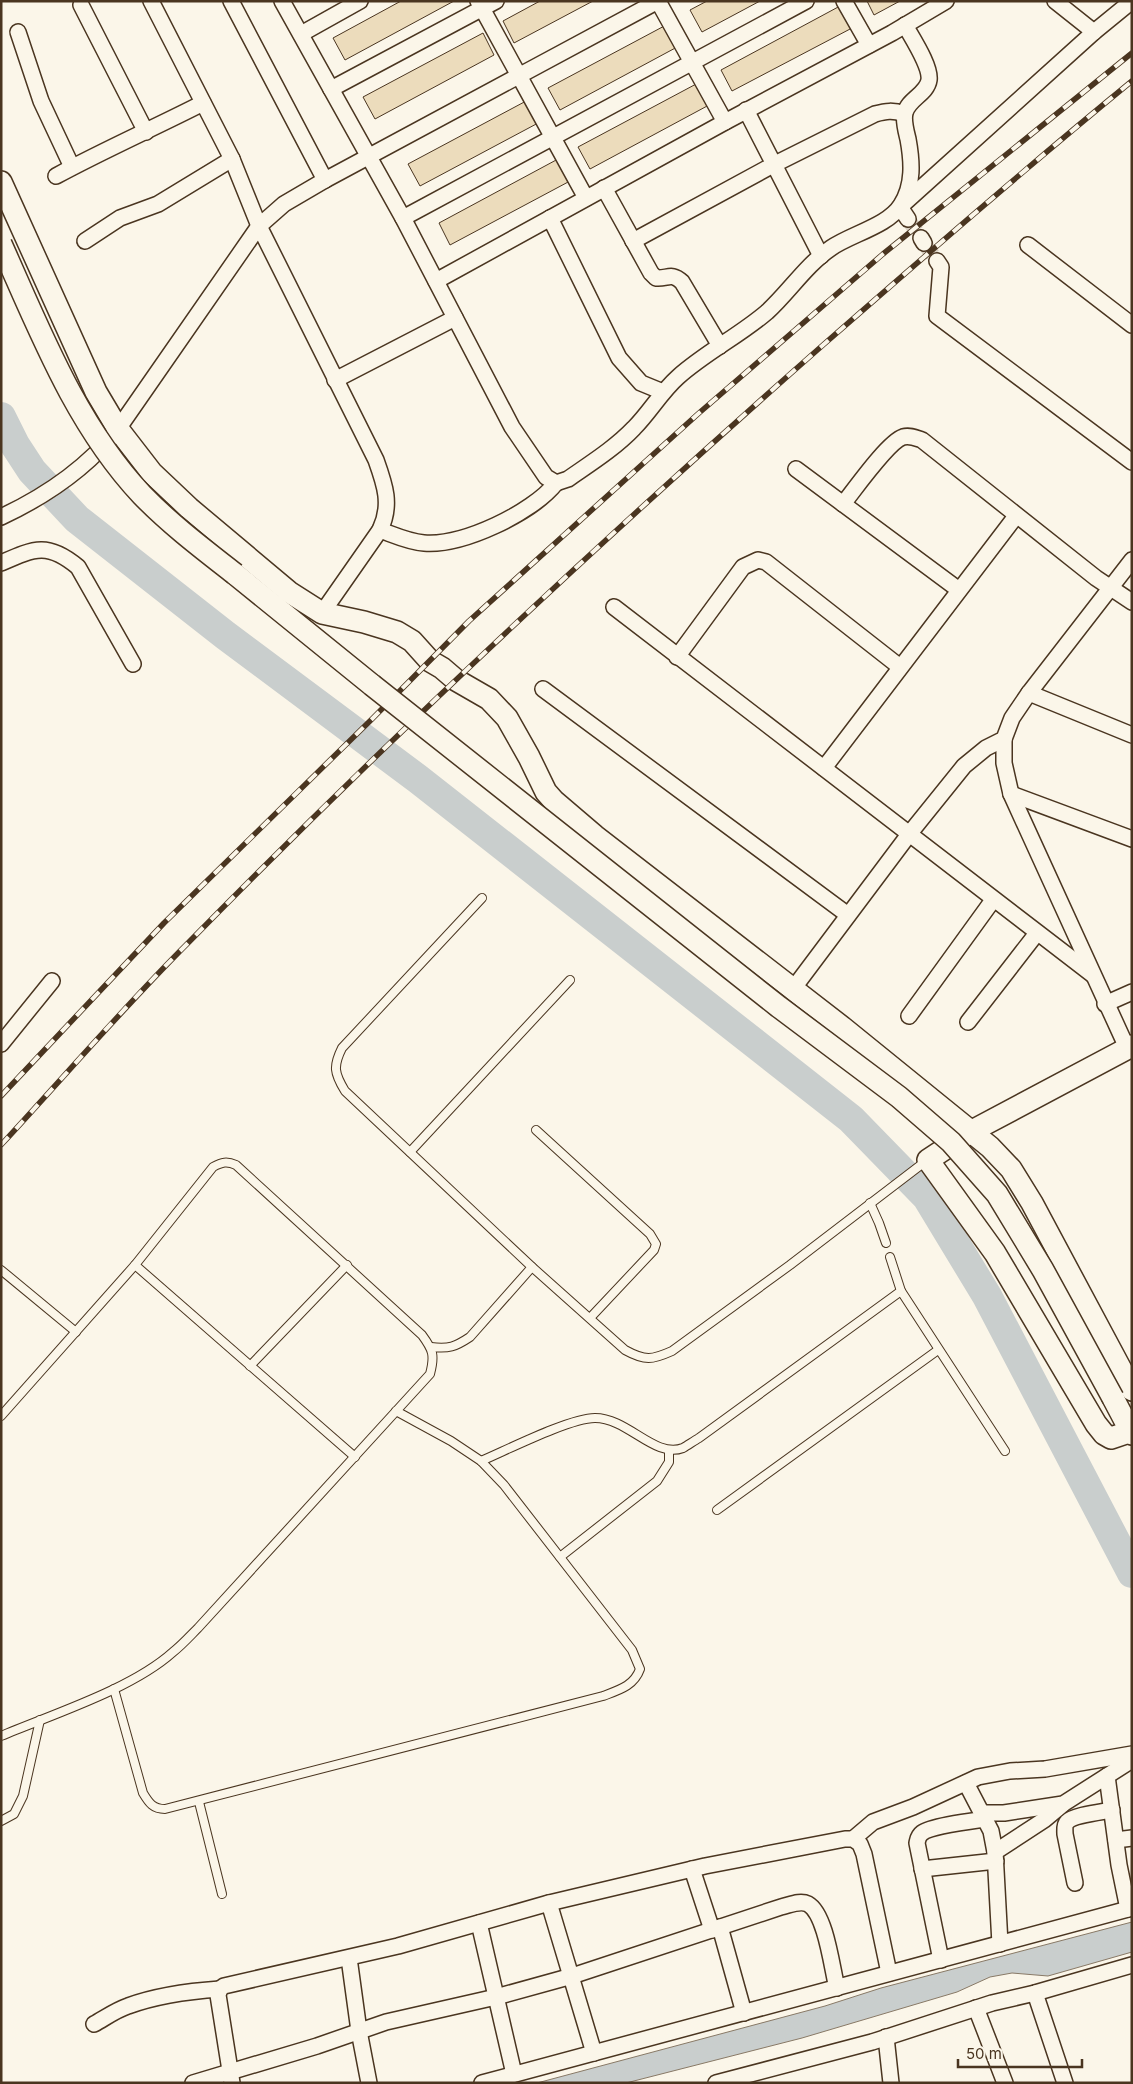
<svg xmlns="http://www.w3.org/2000/svg" width="1133" height="2084" font-family="Inter,sans-serif">
<rect width="100%" height="100%" fill="#fbf6e9"/>
<!-- water -->
<polygon fill="#c9cecd" stroke="#887966" points="1132,1922 1132,1952 1048,1976 1012,1973 990,1977 957,1992 802,2038 626,2083 537,2083 825,2006 881,1988"/>
<g fill="none" stroke-linecap="round" stroke-linejoin="round">
<!-- river -->
<polyline stroke="#c9cecd" stroke-width="30" points="1,417 15,445 32,471 77,519 225,635 418,779 851,1119 927,1197 987,1296 1132,1573"/>
</g>
<!-- building -->
<g fill="#ecdcbc" stroke="#4a3520">
<polygon points="401,1 454,1 345,60 333,38"/>
<polygon points="540,1 593,1 514,43 503,21"/>
<polygon points="707,1 760,1 702,32 690,10"/>
<polygon points="867,1 900,1 874,15"/>
<polygon points="840,6 852,28 732,91 721,70"/>
<polygon points="668,24 679,46 560,110 548,88"/>
<polygon points="483,33 494,55 375,119 363,97"/>
<polygon points="698,83 709,105 590,169 578,147"/>
<polygon points="528,100 540,122 420,186 408,164"/>
<polygon points="558,159 570,181 450,245 439,223"/>
</g>
<g fill="none" stroke-linecap="round" stroke-linejoin="round">
<!-- street-tunnel -->
<g stroke="#d8cfc1" stroke-width="15" stroke-dasharray="15 8" stroke-linecap="butt">
<polyline points="908,219 921,238"/>
<polyline points="924,243 937,261"/>
</g>
<!-- lane casing -->
<g stroke="#4a3520" stroke-width="10">
<g id="lane">
<path d="M 482,898 L 342,1048 C 333,1066 334,1073 345,1091 L 532,1267 L 625,1350 C 645,1361 652,1360 672,1351 L 790,1265 L 926,1161"/>
<polyline points="536,1130 650,1234 656,1244 654,1250 590,1318"/>
<polyline points="410,1152 570,980"/>
<polyline points="870,1203 879,1223 886,1243"/>
<polyline points="890,1257 901,1291 1005,1451"/>
<polyline points="135,1265 355,1457"/>
<polyline points="1,1270 76,1332"/>
<path d="M 431,1347 C 449,1349 455,1347 470,1337 L 532,1267"/>
<polyline points="250,1366 347,1265"/>
<path d="M 1,1416 L 135,1265 L 213,1167 C 222,1162 227,1161 236,1165 L 422,1335 C 433,1350 435,1355 430,1374 L 198,1628 C 190,1636 182,1645 173,1652 C 132,1689 53,1714 1,1736"/>
<path d="M 481,1461 C 507,1450 570,1418 595,1418 C 628,1418 655,1459 683,1448 C 688,1445 694,1441 699,1438 L 901,1291"/>
<polyline points="717,1510 938,1350"/>
<polyline points="560,1557 657,1481 669,1462 669,1450"/>
<path d="M 114,1689 L 143,1793 C 149,1803 153,1809 165,1809 L 603,1696 C 619,1690 634,1686 640,1669 L 632,1650 L 504,1485 L 481,1461 L 451,1441 L 396,1411"/>
<polyline points="199,1802 222,1894"/>
<polyline points="1,1821 14,1814 23,1796 40,1720"/>
</g>
</g>
<!-- street casing -->
<g stroke="#4a3520" stroke-width="18">
<g id="street">
<path d="M 151,1 L 232,159 L 259,226 L 376,460 C 385,485 392,505 380,530 L 322,613"/>
<polyline points="231,1 325,180"/>
<path d="M 282,1 L 403,218 L 512,427 L 546,477 L 556,483 L 568,479 C 591,463 615,448 634,428 C 650,412 661,392 678,377 C 706,352 739,336 767,312 C 789,292 806,265 831,248 C 851,234 888,226 901,205 C 914,185 912,161 908,139 C 906,131 903,121 905,113 C 908,99 927,94 929,80 C 931,66 912,38 905,25"/>
<polyline points="478,1 586,198"/>
<polyline points="658,1 725,122"/>
<polyline points="844,1 869,45"/>
<polyline points="1055,1 1094,32"/>
<polyline points="81,5 146,132"/>
<polyline points="18,32 41,101 72,167"/>
<polyline points="301,34 360,1"/>
<polyline points="331,89 496,1"/>
<polyline points="746,110 821,256"/>
<path d="M 56,176 C 104,150 154,128 203,103"/>
<path d="M 604,188 L 651,273 L 656,278 C 668,279 671,272 682,282 L 720,346"/>
<polyline points="403,218 806,1"/>
<polyline points="550,218 619,358 641,383 663,392"/>
<polyline points="908,219 900,207 1094,32 1132,1"/>
<polyline points="921,238 924,243"/>
<polyline points="85,241 120,218 158,204 232,159"/>
<path d="M 633,241 L 773,165 L 875,114 C 886,111 893,110 904,114"/>
<polyline points="1028,245 1132,325"/>
<polyline points="937,261 941,267 937,316 1132,462"/>
<polyline points="436,281 725,122 892,33 946,1"/>
<polyline points="335,380 455,318"/>
<polyline points="796,469 959,590"/>
<path d="M 843,504 C 855,489 888,442 903,437 C 910,435 916,438 922,440 L 1096,578 L 1132,602"/>
<path d="M 1,517 C 46,496 87,468 118,429 L 259,226 L 284,204 L 325,180 L 658,1"/>
<path d="M 380,530 C 394,535 409,542 424,543 C 463,546 532,513 556,483"/>
<path d="M 1,563 C 35,548 48,542 78,567 L 133,664"/>
<polyline points="614,607 1093,975"/>
<polyline points="677,657 743,567 758,560 766,562 900,667"/>
<polyline points="543,689 848,915"/>
<polyline points="1029,693 1132,735"/>
<polyline points="1004,739 1004,763 1011,794 1127,1048"/>
<polyline points="824,768 1016,516"/>
<polyline points="1011,794 1132,839"/>
<polyline points="793,989 910,833 964,766 986,748 1004,739 1012,718 1029,693 1132,560"/>
<polyline points="1105,1004 1132,992"/>
<polyline points="909,1016 993,900"/>
<polyline points="968,1022 1037,933"/>
<polyline points="1,1044 52,981"/>
<polyline points="1107,1776 1119,1865 1128,1909"/>
<polyline points="966,1783 991,1831 995,1852 1000,1944"/>
<polyline points="984,1813 1004,1813 1063,1804 1132,1760"/>
<polyline points="853,1839 873,1822 913,1807 978,1777 1010,1771 1045,1769 1132,1754"/>
<polyline points="1116,1840 1132,1838"/>
<polyline points="995,1852 1044,1820 1062,1805"/>
<polyline points="692,1869 712,1930"/>
<polyline points="922,1869 996,1861"/>
<path d="M 1075,1883 L 1065,1834 C 1065,1830 1064,1825 1067,1822 C 1073,1815 1102,1812 1112,1810"/>
<polyline points="549,1903 594,2053"/>
<polyline points="479,1923 514,2074"/>
<polyline points="720,1927 744,2013"/>
<polyline points="349,1958 359,2031 369,2083"/>
<path d="M 941,1960 L 917,1843 C 918,1839 918,1836 922,1833 C 931,1826 972,1821 986,1819"/>
<polyline points="1035,1993 1065,2083"/>
<polyline points="976,2008 1005,2083"/>
<path d="M 94,2024 C 105,2018 116,2010 128,2006 C 155,1996 191,1991 220,1989"/>
<polyline points="886,2037 891,2083"/>
<path d="M 193,2083 L 317,2046 L 386,2022 L 496,1997 L 572,1976 L 781,1907 C 790,1905 800,1900 808,1904 C 826,1914 832,1969 837,1988"/>
<polyline points="232,2083 218,1995 220,1989 224,1986 398,1946 549,1903 705,1866 845,1839 853,1839 860,1844 864,1854 889,1973"/>
<polyline points="482,2083 1132,1908"/>
<polyline points="716,2083 872,2042 992,2003 1035,1993 1132,1965"/>
</g>
</g>
<!-- secondary casing -->
<g stroke="#4a3520" stroke-width="24">
<g id="secondary">
<polyline points="1,182 96,392 118,429 152,473 189,508 289,592 322,613 364,622 397,632 412,641 430,661 442,668 456,680 489,699 507,718 529,757 546,792 554,801 595,836 842,1027 990,1147 1011,1169 1032,1203 1132,1390"/>
<polyline points="235,574 372,685"/>
<polyline points="1132,1046 972,1131 928,1160 995,1253 1096,1424 1104,1434 1111,1438 1132,1431"/>
<polyline points="1113,1398 1132,1434"/>
</g>
</g>
<!-- lane -->
<use href="#lane" stroke="#fbf6e9" stroke-width="8"/>
<!-- street -->
<use href="#street" stroke="#fbf6e9" stroke-width="15"/>
<!-- secondary -->
<use href="#secondary" stroke="#fbf6e9" stroke-width="21"/>
<!-- rail casing -->
<g stroke="#4a3520" stroke-width="5.5">
<g id="rail">
<polyline points="1,1096 164,923 372,719 469,621 699,413 883,254 1132,53"/>
<path d="M 1,1145 C 63,1078 123,1008 187,944 C 391,736 605,537 823,345 C 925,256 1027,167 1132,81"/>
</g>
</g>
<!-- rail -->
<use href="#rail" stroke="#fbf6e9" stroke-width="4" stroke-dasharray="11" stroke-linecap="butt"/>
<!-- secondary-bridge casing -->
<g stroke="#4a3520" stroke-width="24" stroke-linecap="butt">
<g id="secondary-bridge">
<path d="M 1,244 C 40,331 76,425 142,495 C 170,524 203,549 235,574"/>
<polyline points="372,685 779,1007 899,1097 951,1142 997,1194 1043,1270 1113,1398"/>
</g>
</g>
<!-- secondary-bridge -->
<use href="#secondary-bridge" stroke="#fbf6e9" stroke-width="21"/>
</g>
<!-- border -->
<rect width="1133" height="2084" fill="none" stroke="#4a3520" stroke-width="5"/>
<!-- scale -->
<path d="M958 2059v8h124v-8" fill="none" stroke="#4a3520" stroke-width="2.5"/>
<text x="966" y="2059" font-size="15" fill="#4a3520" stroke="#fbf6e9" stroke-width="4" paint-order="stroke">50 m</text>
</svg>
